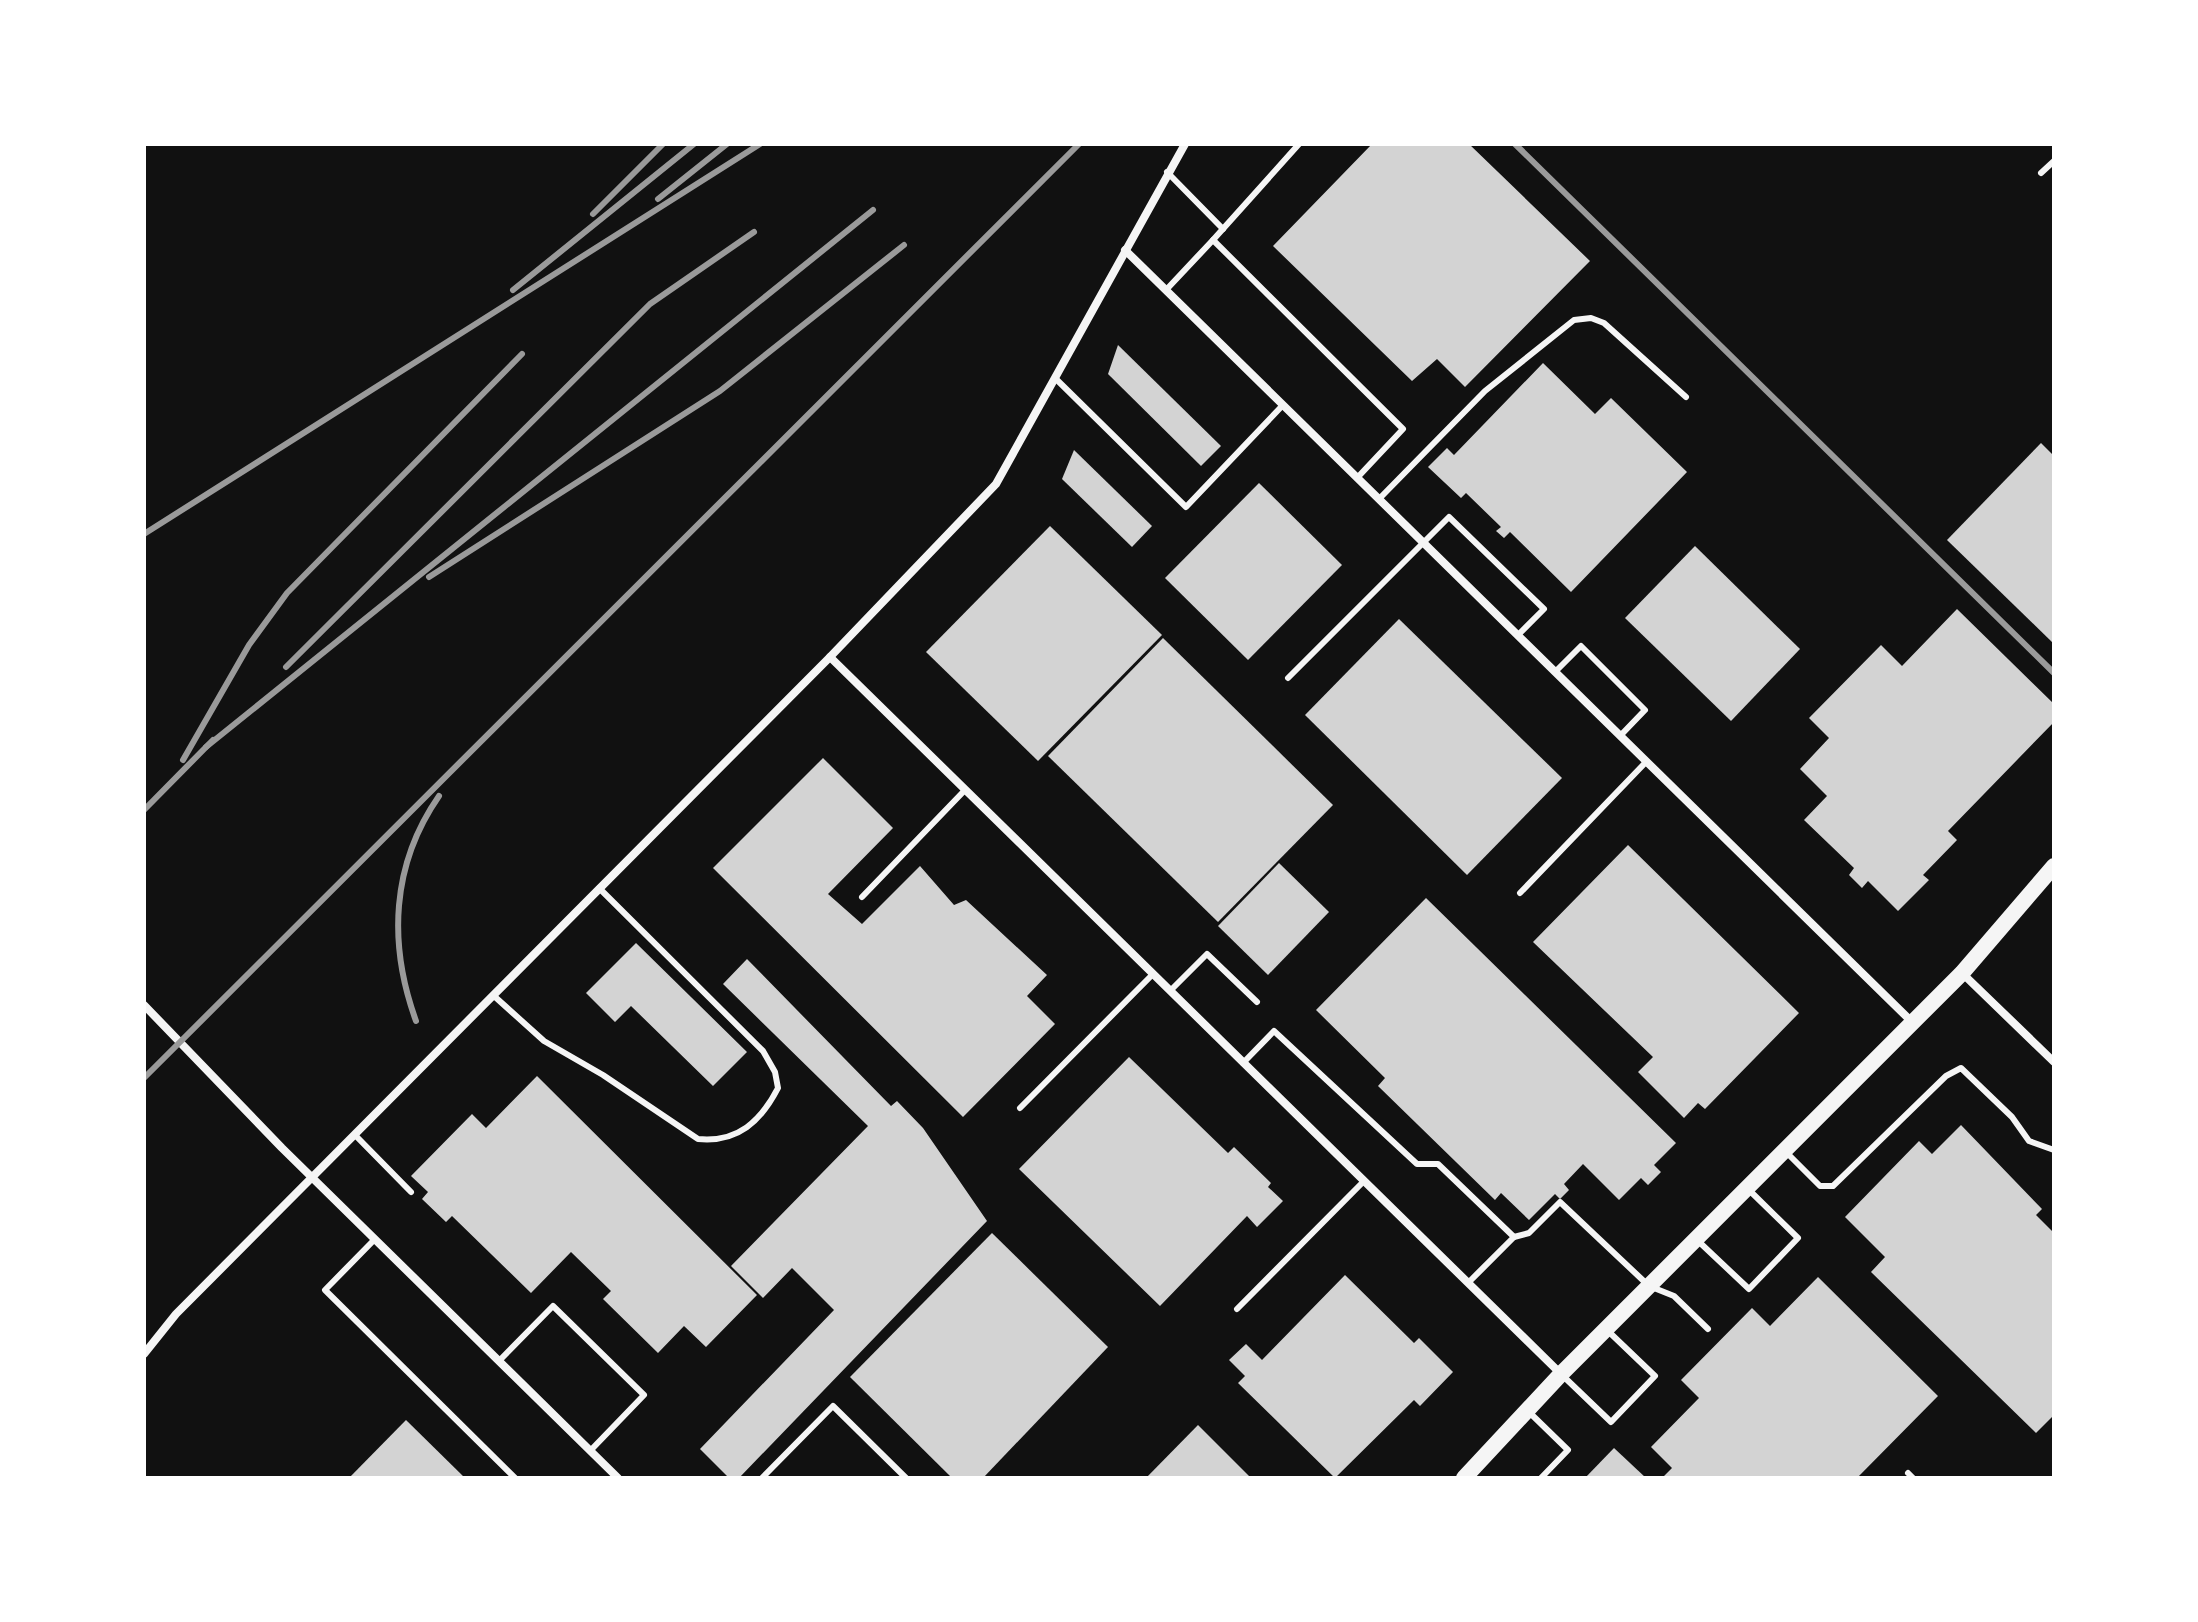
<svg xmlns="http://www.w3.org/2000/svg" width="2198" height="1622" font-family="'Asap Condensed',sans-serif">
<rect width="100%" height="100%" fill="#111"/>
<!-- building -->
<g fill="#d3d3d3">
<polygon points="1372,144 1469,144 1590,261 1465,387 1437,359 1412,381 1273,246"/>
<polygon points="1118,345 1221,446 1201,466 1108,374"/>
<polygon points="1543,363 1595,414 1611,398 1687,472 1571,592 1510,532 1504,538 1496,531 1501,527 1466,493 1461,498 1428,467 1447,448 1454,455"/>
<polygon points="2041,443 2054,456 2054,644 1947,540"/>
<polygon points="1074,450 1152,526 1132,547 1062,479"/>
<polygon points="1259,483 1342,565 1248,660 1165,578"/>
<polygon points="1050,526 1162,635 1038,761 926,652"/>
<polygon points="1695,546 1800,649 1731,721 1625,618"/>
<polygon points="1957,609 2054,704 2054,722 1948,831 1957,840 1923,875 1929,880 1898,911 1868,881 1862,888 1849,875 1854,868 1804,820 1827,796 1800,769 1829,738 1809,718 1881,645 1902,666"/>
<polygon points="1399,619 1562,778 1467,875 1305,715"/>
<polygon points="1163,638 1333,805 1218,922 1048,756"/>
<polygon points="823,758 893,828 828,894 862,924 920,866 954,905 966,900 1047,975 1027,996 1055,1024 963,1117 713,868"/>
<polygon points="1628,845 1799,1013 1705,1109 1698,1103 1684,1118 1638,1072 1653,1057 1533,942"/>
<polygon points="1279,863 1329,912 1268,975 1218,926"/>
<polygon points="1426,898 1676,1143 1654,1165 1661,1172 1648,1185 1641,1178 1619,1200 1583,1164 1564,1184 1569,1190 1560,1199 1555,1194 1529,1220 1501,1193 1495,1200 1378,1086 1385,1078 1316,1010"/>
<polygon points="636,943 747,1052 713,1086 631,1006 615,1022 586,993"/>
<polygon points="747,959 891,1106 897,1101 923,1128 987,1221 739,1478 729,1478 700,1449 834,1310 792,1268 763,1298 731,1266 868,1126 723,984"/>
<polygon points="1129,1057 1228,1153 1234,1147 1271,1183 1268,1187 1283,1201 1257,1227 1247,1216 1160,1306 1019,1169"/>
<polygon points="537,1076 757,1295 706,1347 684,1326 658,1353 603,1299 611,1291 571,1252 531,1293 452,1216 446,1222 422,1199 428,1192 411,1176 472,1114 486,1128"/>
<polygon points="1961,1125 2042,1209 2036,1215 2054,1233 2054,1415 2036,1433 1871,1272 1885,1257 1845,1217 1919,1141 1932,1154"/>
<polygon points="992,1233 1108,1347 983,1478 952,1478 850,1377"/>
<polygon points="1345,1275 1414,1343 1419,1338 1453,1372 1420,1406 1414,1400 1335,1478 1238,1383 1245,1376 1229,1360 1246,1344 1262,1360"/>
<polygon points="1818,1277 1938,1396 1857,1478 1662,1478 1672,1468 1651,1447 1699,1398 1681,1380 1752,1308 1770,1326"/>
<polygon points="406,1420 465,1478 349,1478"/>
<polygon points="1198,1425 1251,1478 1146,1478"/>
<polygon points="1614,1448 1646,1478 1585,1478"/>
</g>
<g fill="none" stroke-linecap="round" stroke-linejoin="round">
<!-- service -->
<g stroke="#f5f5f5" stroke-width="6">
<polyline points="1167,172 1223,229"/>
<polyline points="2041,173 2054,161"/>
<polyline points="1213,240 1299,144"/>
<polyline points="1166,290 1213,240 1403,429 1357,478"/>
<polyline points="1056,379 1186,507 1283,405"/>
<polyline points="1379,499 1485,391 1574,320 1591,318 1604,323 1686,397"/>
<polyline points="1555,672 1581,646 1645,710 1620,736"/>
<polyline points="1288,678 1449,517 1544,609 1518,635"/>
<polyline points="1520,893 1646,762"/>
<polyline points="862,897 965,790"/>
<polyline points="1170,991 1207,954 1257,1002"/>
<path d="M 494,996 L 544,1041 L 603,1075 L 698,1139 C 738,1143 761,1121 778,1088 L 775,1072 L 763,1051 L 599,888"/>
<polyline points="1243,1063 1274,1031 1417,1164 1438,1164 1514,1237 1468,1283"/>
<polyline points="1020,1108 1153,974"/>
<polyline points="355,1135 411,1192"/>
<polyline points="1787,1153 1820,1186 1833,1186 1946,1076 1961,1068 2012,1117 2029,1141 2054,1150"/>
<polyline points="1514,1237 1529,1233 1560,1202 1649,1286 1674,1296 1708,1329"/>
<polyline points="375,1239 325,1290 515,1478"/>
<polyline points="1696,1239 1749,1289 1798,1238 1749,1190"/>
<polyline points="1237,1309 1364,1181"/>
<polyline points="499,1361 553,1306 644,1395 590,1451"/>
<polyline points="1561,1374 1611,1422 1655,1376 1608,1331"/>
<polyline points="1530,1413 1568,1450 1541,1478"/>
<polyline points="1908,1473 1913,1478"/>
<polyline points="762,1478 833,1406 906,1478"/>
</g>
<!-- minor -->
<g stroke="#f5f5f5" stroke-width="8">
<polyline points="1125,250 1911,1021"/>
<polyline points="830,657 1561,1374"/>
<polyline points="1962,973 2054,1062"/>
<polyline points="144,1005 282,1148 618,1478"/>
<polyline points="144,1354 176,1314 830,657 996,484 1185,144"/>
</g>
<!-- secondary -->
<polyline stroke="#f5f5f5" stroke-width="16" points="1464,1478 1561,1374 1962,973 2054,866"/>
<!-- rail -->
<g stroke="#9a9a9a" stroke-width="6">
<polyline points="1515,144 2054,673"/>
<polyline points="658,199 727,144"/>
<polyline points="593,214 663,144"/>
<polyline points="513,290 694,144"/>
<polyline points="144,534 760,144"/>
<polyline points="429,577 720,391 904,245"/>
<polyline points="286,667 650,304 754,232"/>
<polyline points="206,747 873,210"/>
<polyline points="183,760 249,645 287,593 522,354"/>
<polyline points="144,810 213,740"/>
<path d="M 416,1021 C 388,944 391,865 439,796"/>
<polyline points="144,1078 1079,144"/>
</g>
</g>
<!-- border -->
<rect width="2198" height="1622" fill="none" stroke="#ffffff" stroke-width="292"/>
</svg>
